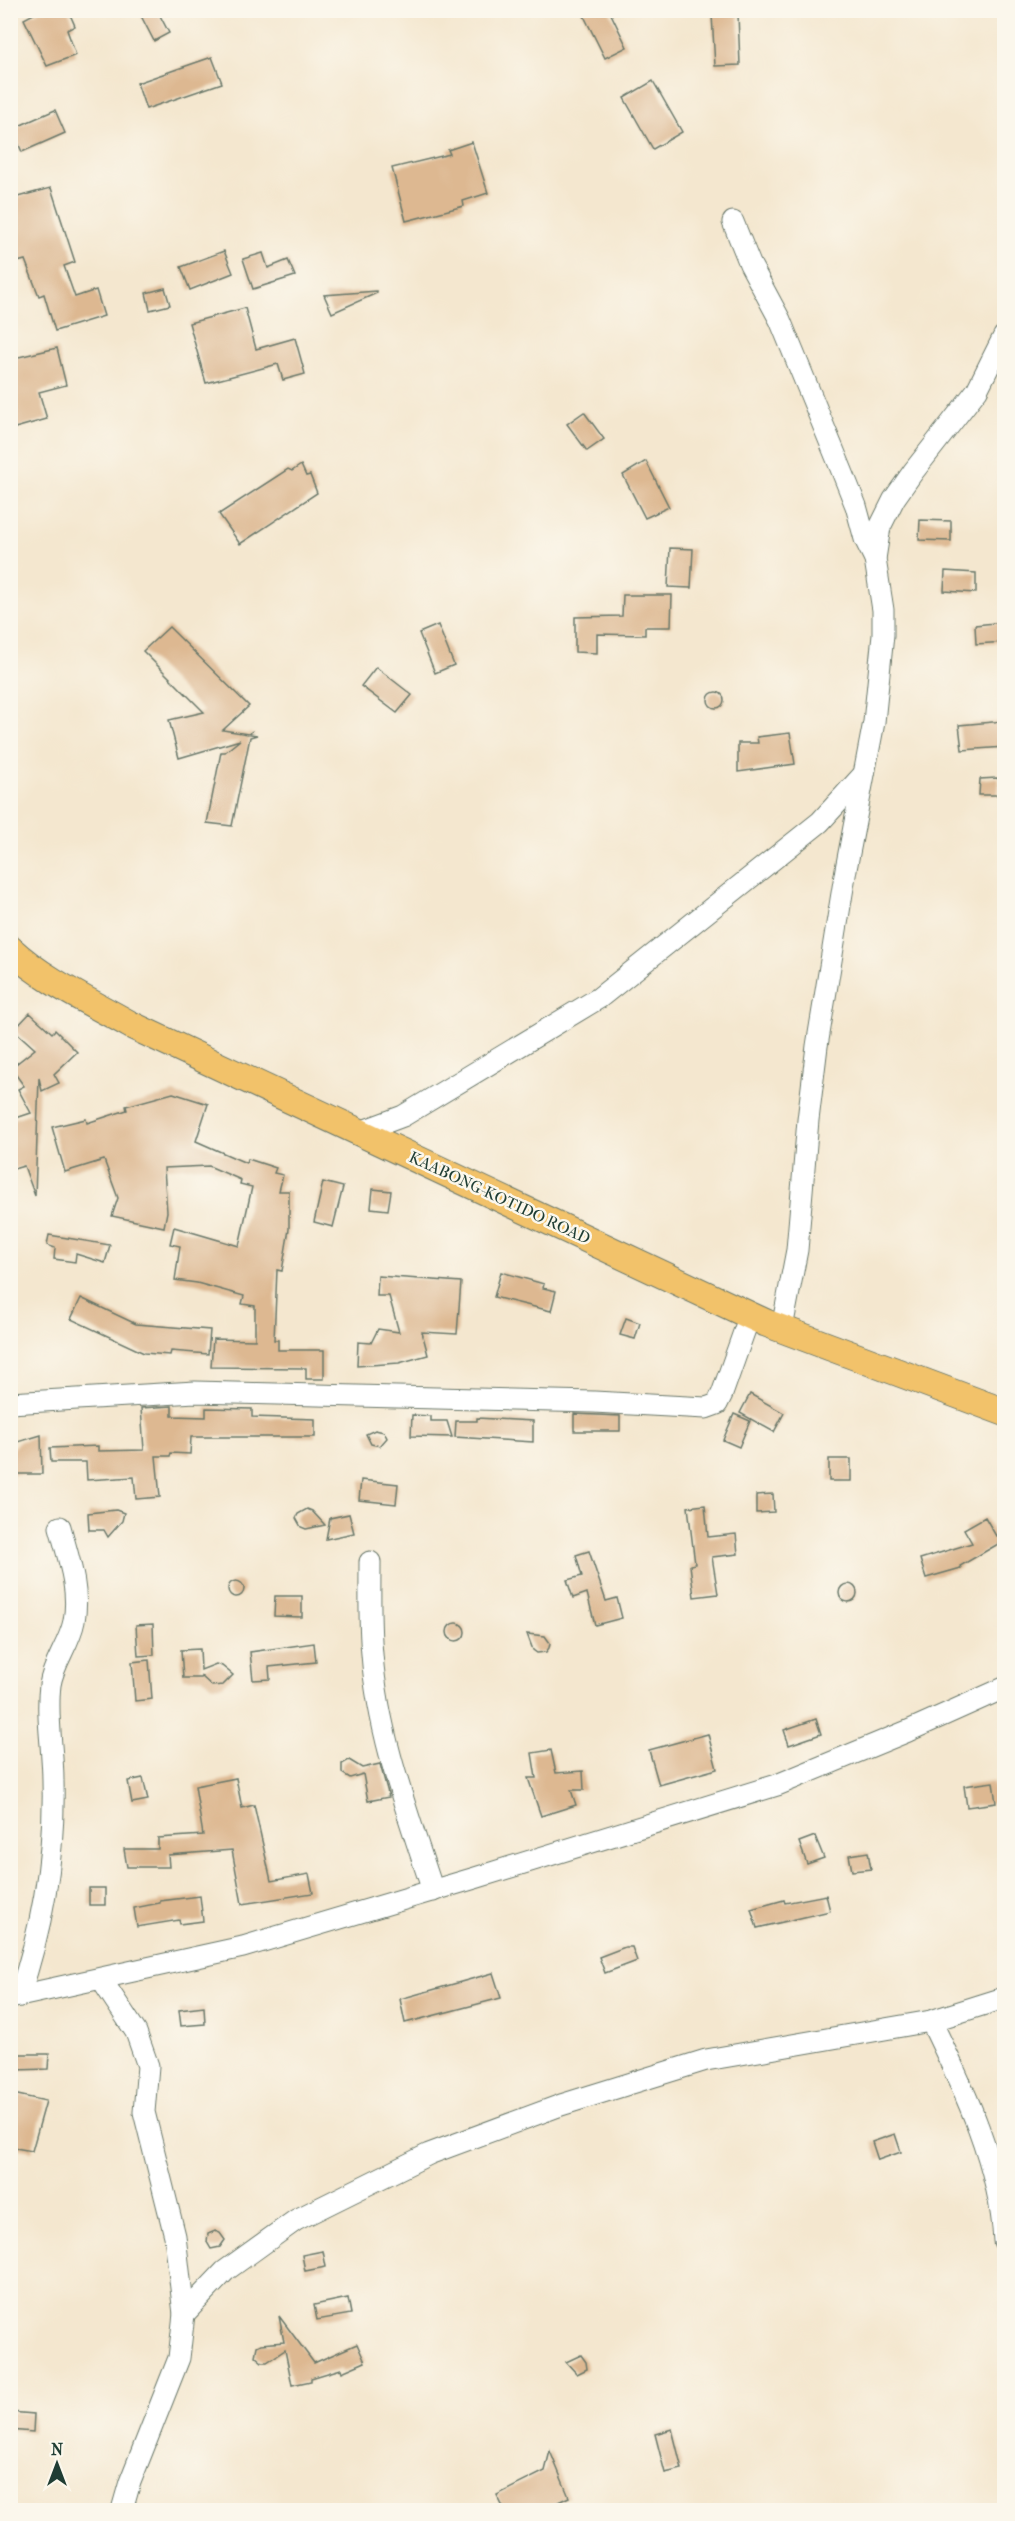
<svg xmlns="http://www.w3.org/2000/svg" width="1015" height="2521" font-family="'IM FELL French Canon',serif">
<rect width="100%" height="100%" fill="#fbf7ec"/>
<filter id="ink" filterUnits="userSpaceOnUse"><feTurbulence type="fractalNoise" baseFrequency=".0167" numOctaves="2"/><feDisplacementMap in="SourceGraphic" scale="12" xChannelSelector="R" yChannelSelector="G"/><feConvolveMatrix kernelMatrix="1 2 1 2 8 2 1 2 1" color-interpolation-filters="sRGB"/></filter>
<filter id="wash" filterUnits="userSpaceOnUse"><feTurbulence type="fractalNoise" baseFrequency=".008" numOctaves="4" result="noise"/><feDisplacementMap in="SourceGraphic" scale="24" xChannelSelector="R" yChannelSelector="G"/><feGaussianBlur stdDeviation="1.35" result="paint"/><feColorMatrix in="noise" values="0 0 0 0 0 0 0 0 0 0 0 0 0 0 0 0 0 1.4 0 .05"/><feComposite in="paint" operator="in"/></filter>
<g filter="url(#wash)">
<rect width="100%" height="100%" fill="#f4e7cf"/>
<g id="blocks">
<!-- building -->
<g fill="#ddb891">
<polygon points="41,10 68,10 75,26 67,30 76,55 47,66 24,19"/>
<polygon points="138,10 157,10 169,33 154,41"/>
<polygon points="581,10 609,10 627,47 605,58"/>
<polygon points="738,14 740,65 715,66 712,15"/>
<polygon points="212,57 222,83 146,109 137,83"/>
<polygon points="653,81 682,132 653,149 624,98"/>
<polygon points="55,110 65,133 22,152 12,129"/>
<polygon points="472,142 488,193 463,201 464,206 406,221 392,168 450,154 448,150"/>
<polygon points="51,188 75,262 64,266 75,297 96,290 104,316 55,331 44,294 39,296 25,260 10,264 10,199"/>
<polygon points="224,251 233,273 190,290 181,267"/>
<polygon points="263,253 268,268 288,260 295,276 253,289 243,259"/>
<polygon points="165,288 170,305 150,310 146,293"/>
<polygon points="377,291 377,293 332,313 324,295"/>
<polygon points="245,308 256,349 295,338 305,374 283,380 278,364 206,383 189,323"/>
<polygon points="57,348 66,385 39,392 47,419 15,428 10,411 10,359"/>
<polygon points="584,412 604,439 587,451 567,424"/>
<polygon points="646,461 669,507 645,518 623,475"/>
<polygon points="301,465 306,476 310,475 317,493 240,544 219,514 288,469 292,471"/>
<polygon points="920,520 951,521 951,541 919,540"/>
<polygon points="670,548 693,549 691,588 668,587"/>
<polygon points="945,571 976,573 976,593 944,591"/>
<polygon points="623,595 672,595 671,627 645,627 645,635 597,634 597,653 575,652 575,617 622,616"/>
<polygon points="1005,622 1005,642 976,644 975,625"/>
<polygon points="438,625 454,665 435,673 419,633"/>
<polygon points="169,627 249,706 223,730 248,734 251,732 250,734 257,735 250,737 232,826 207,823 221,752 225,752 240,740 179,758 169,720 204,712 143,651"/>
<polygon points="376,667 412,695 397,713 361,686"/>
<circle cx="716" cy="700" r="8"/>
<polygon points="1004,721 1005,747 962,750 959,725"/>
<polygon points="790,733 795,764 738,772 738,743 758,743 757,737"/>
<polygon points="997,778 999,780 998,795 979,795 980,779"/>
<polygon points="30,1013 52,1033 55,1030 77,1052 54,1074 59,1083 42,1091 39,1078 35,1196 24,1166 10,1170 10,1120 31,1113 18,1089 24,1086 11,1068 35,1049 14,1030"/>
<polygon points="173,1093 208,1104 196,1141 246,1163 248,1159 276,1168 274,1173 283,1175 279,1191 289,1191 289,1229 282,1271 277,1270 274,1340 278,1340 278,1350 324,1350 324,1379 306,1379 306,1368 211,1367 213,1339 255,1340 255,1306 242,1304 244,1296 197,1283 175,1280 180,1246 170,1244 174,1227 239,1246 252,1187 240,1184 241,1180 209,1166 164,1168 167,1212 164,1227 112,1216 118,1198 104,1160 65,1172 52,1127 86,1119 87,1123 127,1110 126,1106"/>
<polygon points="323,1182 343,1187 333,1227 314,1222"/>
<polygon points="373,1189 391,1191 388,1210 371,1208"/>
<polygon points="49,1235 110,1245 105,1263 76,1254 75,1262 54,1259 55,1248 47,1245"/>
<polygon points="501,1272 544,1284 543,1288 556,1291 551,1311 494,1297"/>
<polygon points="378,1276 461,1282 457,1334 422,1332 428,1355 399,1363 357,1366 358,1342 371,1343 378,1329 399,1332 389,1296 377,1296"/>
<polygon points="81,1298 136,1324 210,1330 208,1354 171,1351 170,1355 144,1353 71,1319"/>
<polygon points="626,1318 640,1323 635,1339 620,1335"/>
<polygon points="750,1394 784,1413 774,1432 740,1413"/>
<polygon points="172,1406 172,1416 206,1417 206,1408 252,1409 252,1417 315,1419 315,1437 191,1437 190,1454 171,1453 170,1456 156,1456 160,1497 136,1499 134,1477 87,1480 86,1462 51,1462 50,1448 98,1446 98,1451 144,1450 141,1408"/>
<polygon points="574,1414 620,1416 620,1431 574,1431"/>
<polygon points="734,1414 750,1421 739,1447 723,1440"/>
<polygon points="412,1415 431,1416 431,1421 447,1421 452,1437 411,1436"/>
<polygon points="477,1418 533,1421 533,1442 455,1437 456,1421 477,1421"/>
<polygon points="375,1430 384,1432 387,1438 380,1446 371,1444 366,1434"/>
<polygon points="41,1435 42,1474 10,1474 10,1452 18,1442"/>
<rect x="829" y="1459" width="22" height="22"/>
<polygon points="361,1480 398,1484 396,1504 359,1500"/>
<polygon points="773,1494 774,1512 756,1513 756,1495"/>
<polygon points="705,1505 708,1537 736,1534 738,1554 712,1557 718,1594 694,1597 690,1565 695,1564 688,1507"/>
<polygon points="307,1509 312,1511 325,1525 306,1529 301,1527 296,1518 298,1514"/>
<polygon points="116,1510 124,1513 122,1521 108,1537 104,1530 89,1530 88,1513"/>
<polygon points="349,1514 354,1533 326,1539 330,1518"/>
<polygon points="985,1517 996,1536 1004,1533 1005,1540 960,1566 961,1568 926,1578 920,1559 972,1543 964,1529"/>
<polygon points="589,1551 606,1601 617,1598 622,1618 595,1625 587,1593 573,1598 567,1580 582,1576 576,1555"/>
<circle cx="236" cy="1589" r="8"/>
<circle cx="848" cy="1593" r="9"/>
<polygon points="275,1596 302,1596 302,1617 274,1616"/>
<circle cx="456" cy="1632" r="9"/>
<polygon points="153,1624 154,1655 138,1656 136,1625"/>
<polygon points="527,1634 545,1636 550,1643 549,1648 546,1652 537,1653 533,1650"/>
<polygon points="314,1643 316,1662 269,1667 270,1679 253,1680 250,1652"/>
<polygon points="200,1649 201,1670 216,1664 222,1666 233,1675 223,1685 212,1686 201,1676 201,1678 183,1678 181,1650"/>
<polygon points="149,1660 152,1699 135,1701 132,1662"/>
<polygon points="816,1719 821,1734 789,1745 784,1730"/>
<polygon points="708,1734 717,1769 659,1785 649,1750"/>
<polygon points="551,1750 556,1773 583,1771 584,1790 571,1790 576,1805 541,1816 528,1778 536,1778 532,1753"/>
<polygon points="349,1760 362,1768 380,1764 389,1797 368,1801 363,1774 350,1778 342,1773 342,1764"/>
<polygon points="143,1778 148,1800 132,1803 128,1781"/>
<polygon points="236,1778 242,1808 254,1805 271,1881 309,1874 313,1893 242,1904 232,1850 168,1855 169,1867 127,1867 124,1849 158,1849 158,1838 203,1835 195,1786"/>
<polygon points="993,1782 996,1803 967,1807 964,1786"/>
<polygon points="815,1836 824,1858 807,1864 799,1842"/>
<polygon points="868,1852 871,1869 852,1871 849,1855"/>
<rect x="89" y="1888" width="16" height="17"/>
<polygon points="826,1895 830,1911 757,1928 751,1909 784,1900 785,1903"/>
<polygon points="200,1896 203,1921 180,1924 179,1920 137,1927 134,1908 160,1903 160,1901"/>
<polygon points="625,1947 632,1947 637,1961 605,1973 599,1957"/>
<polygon points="493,1973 501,1998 405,2023 400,1999"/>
<polygon points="204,2007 205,2024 181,2026 179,2010"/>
<polygon points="16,2054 49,2054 48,2069 15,2070"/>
<polygon points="13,2094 46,2101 32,2151 10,2147 10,2103"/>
<polygon points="895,2134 901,2152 878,2160 872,2142"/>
<polygon points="215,2231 220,2233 225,2240 220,2247 211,2249 207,2242 208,2234"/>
<polygon points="323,2251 326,2267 305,2271 302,2255"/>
<polygon points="348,2298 351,2314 317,2320 314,2305"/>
<polygon points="279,2316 314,2363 357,2344 365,2362 342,2372 341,2369 311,2378 311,2381 292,2385 285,2350 267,2362 262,2362 255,2356 257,2346 261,2344 284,2342"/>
<polygon points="581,2355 586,2362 587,2369 577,2374 566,2362"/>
<polygon points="10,2412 34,2414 33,2432 10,2430"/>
<polygon points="672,2429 682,2469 665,2473 655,2434"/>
<polygon points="550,2451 569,2497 539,2511 505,2511 497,2495 545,2471"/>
</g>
</g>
</g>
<g filter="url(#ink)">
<use href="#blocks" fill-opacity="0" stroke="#6a786a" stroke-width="1.5"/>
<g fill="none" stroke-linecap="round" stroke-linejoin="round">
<!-- minor casing -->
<g stroke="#6a786a" stroke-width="23">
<g id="minor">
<polyline points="733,222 750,264 780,320 842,471 856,506 865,539 875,559"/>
<polyline points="360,1132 403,1116 599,998 820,822 864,774"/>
<polyline points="782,1328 797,1250 808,1120 817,1046 846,869 874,722 883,635 883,610 875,559 880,527 894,499 913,472 977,390 1004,336"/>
<polyline points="10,1403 195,1392 594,1402 706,1408 717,1404 722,1394 750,1315"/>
<path d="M 370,1562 C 370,1593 369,1624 372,1654 C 378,1735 408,1814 433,1891"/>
<polyline points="101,1979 136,2032 148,2066 144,2112 175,2236 184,2314 179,2358 130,2482 122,2510"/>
<path d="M 19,1996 C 43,1926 55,1856 53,1781 C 53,1749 46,1717 50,1685 C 53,1663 70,1643 74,1621 C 80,1589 68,1557 60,1527"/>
<polyline points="10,1998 243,1947 475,1878 777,1785 908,1731 1004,1688"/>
<path d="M 931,2021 C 964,2089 1000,2164 1004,2241"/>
<polyline points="184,2314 225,2271 296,2220 429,2154 561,2105 706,2060 931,2021 1004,1998"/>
</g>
</g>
<!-- major casing -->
<g stroke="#6a786a" stroke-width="29">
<path id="major" d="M 10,949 C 44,981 91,1002 131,1025 L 766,1323 L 1004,1412"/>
</g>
<!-- minor -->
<use href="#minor" stroke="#fff" stroke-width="21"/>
<!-- major -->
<use href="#major" stroke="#f2c26a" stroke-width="27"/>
</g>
</g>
<g text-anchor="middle" stroke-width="5" stroke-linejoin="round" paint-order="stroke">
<!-- street labels -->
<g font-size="16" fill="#1f3d34" stroke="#fbf7ec">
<text transform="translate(500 1197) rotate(25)" y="6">KAABONG-KOTIDO ROAD</text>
</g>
</g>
<!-- margin -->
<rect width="1015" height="2521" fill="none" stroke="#fbf7ec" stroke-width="36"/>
<!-- north arrow -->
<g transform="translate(57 2464)" stroke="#fbf7ec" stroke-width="4.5" paint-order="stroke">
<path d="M0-4.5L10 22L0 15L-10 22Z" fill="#1f3d34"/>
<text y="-9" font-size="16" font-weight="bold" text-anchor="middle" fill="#1f3d34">N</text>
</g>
</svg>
